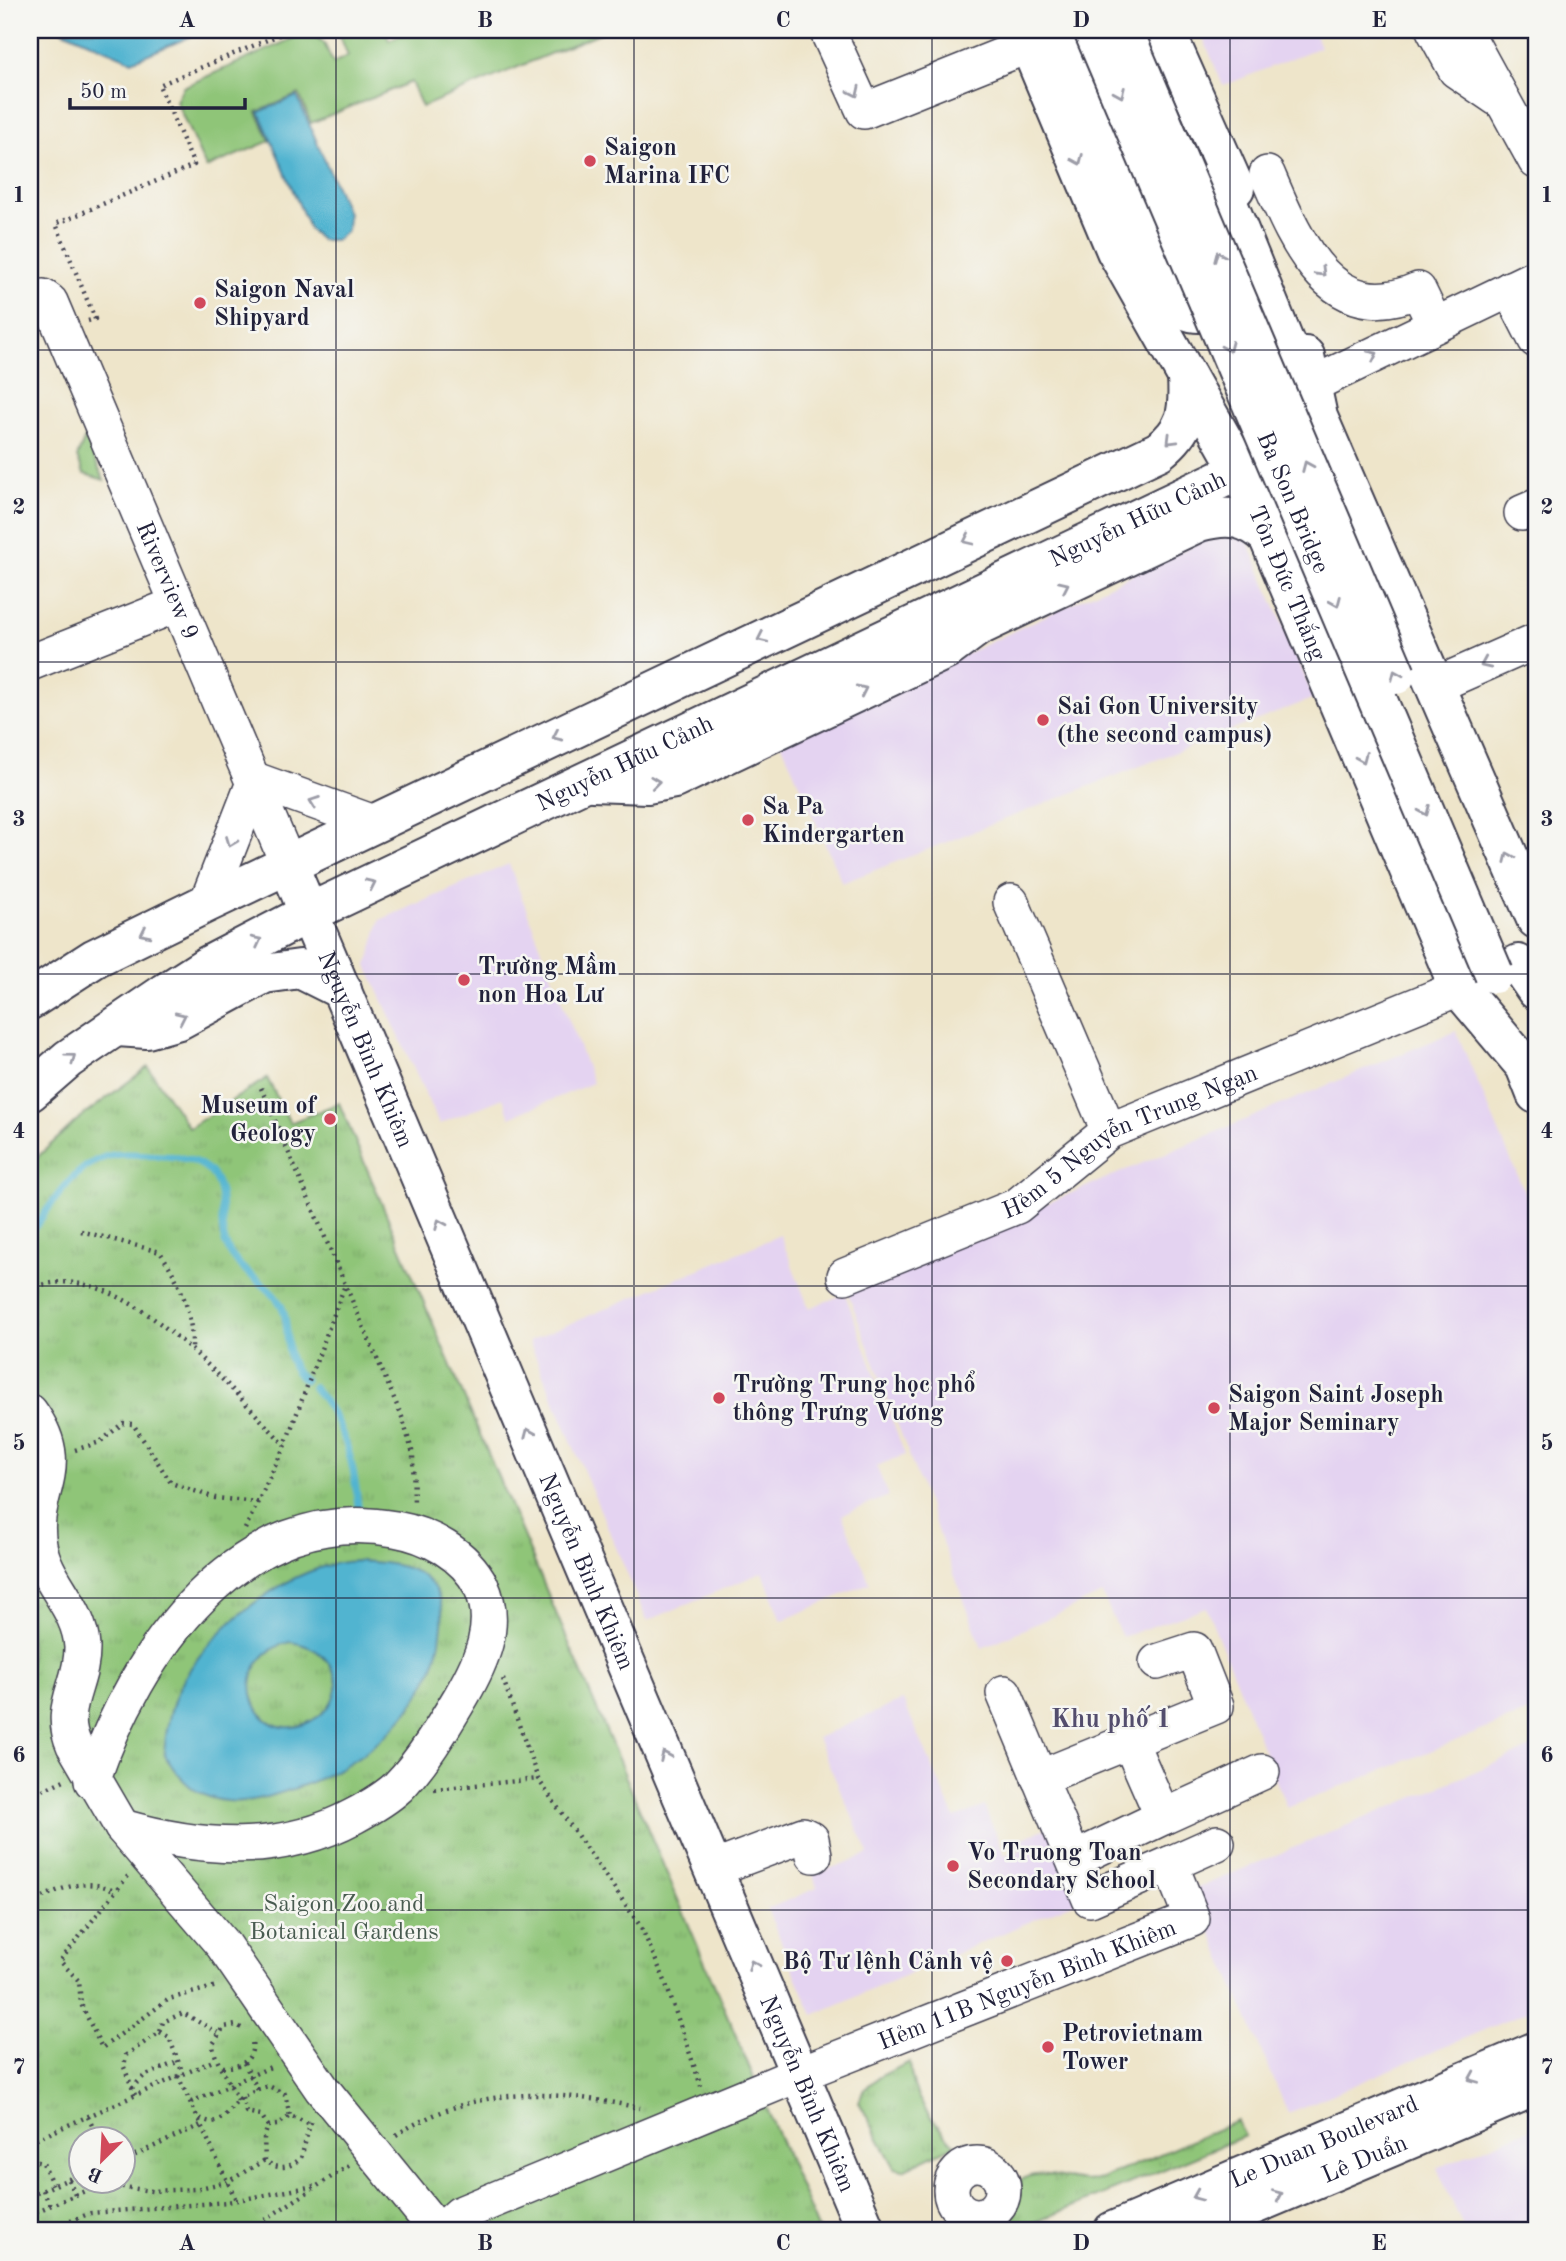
<svg xmlns="http://www.w3.org/2000/svg" width="1566" height="2261" font-family="'Old Standard TT',serif">
<defs>
<pattern id="park-tufts" width="24" height="20" patternUnits="userSpaceOnUse" patternTransform="scale(1.75)"><rect width="24" height="20" fill="#8fc578"/><path d="M3 7l-1-3M5 7V3M7 7l1-3M15 17l-1-3M17 17v-4M19 17l1-3" fill="none" stroke="#7ba969"/></pattern>
</defs>
<rect width="100%" height="100%" fill="#f6f6f2"/>
<filter id="ink" filterUnits="userSpaceOnUse"><feTurbulence type="fractalNoise" baseFrequency=".0143" numOctaves="2"/><feDisplacementMap in="SourceGraphic" scale="14" xChannelSelector="R" yChannelSelector="G"/><feConvolveMatrix kernelMatrix="1 2 1 2 8 2 1 2 1" color-interpolation-filters="sRGB"/></filter>
<filter id="wash" filterUnits="userSpaceOnUse"><feTurbulence type="fractalNoise" baseFrequency=".00686" numOctaves="4" result="noise"/><feDisplacementMap in="SourceGraphic" scale="28" xChannelSelector="R" yChannelSelector="G"/><feGaussianBlur stdDeviation="1.57" result="paint"/><feColorMatrix in="noise" values="0 0 0 0 0 0 0 0 0 0 0 0 0 0 0 0 0 1.4 0 .05"/><feComposite in="paint" operator="in"/></filter>
<g filter="url(#wash)">
<rect width="100%" height="100%" fill="#eee5ca"/>
<!-- built -->
<g fill="#e4d3f1">
<polygon points="1200,30 1313,30 1320,47 1223,86"/>
<polygon points="1233,532 1248,542 1314,698 842,883 781,742 1211,537"/>
<polygon points="509,864 593,1083 510,1117 503,1098 439,1124 367,966 380,920"/>
<polygon points="1456,1031 1536,1219 1536,1709 1287,1808 1206,1607 1122,1637 1102,1594 982,1648 846,1288"/>
<polygon points="780,1235 809,1308 845,1294 905,1455 876,1466 889,1496 842,1515 870,1583 781,1621 763,1572 647,1621 529,1341"/>
<polygon points="903,1700 955,1818 984,1806 1005,1856 1023,1849 1019,1840 1050,1826 1082,1899 813,2015 767,1909 817,1888 813,1875 869,1854 817,1738"/>
<polygon points="1536,1746 1536,2008 1288,2113 1193,1890"/>
<polygon points="1536,2126 1536,2231 1465,2231 1437,2168"/>
</g>
<!-- grass -->
<g fill="#8fc578" stroke="#58745a" stroke-width="2">
<polygon points="341,30 385,30 389,40 412,30 607,30 422,107 411,82 311,123 299,94 257,112 270,141 206,168 176,101 183,87 305,33 310,32 324,43 333,63 348,56 340,36"/>
<polygon points="85,438 104,480 84,474 77,457"/>
</g>
<!-- park -->
<g fill="url(#park-tufts)" stroke="#58745a" stroke-width="2" fill-rule="evenodd">
<path d="M 148,1067 L 189,1128 L 267,1078 L 290,1123 L 339,1103 L 819,2231 L 30,2231 L 30,1164 L 76,1121 ZM 80,2138 L 122,2138 L 122,2180 L 80,2180 Z"/>
<path d="M 910,2062 C 911,2098 932,2121 955,2145 L 903,2170 L 895,2168 L 859,2102 C 865,2079 890,2072 910,2062 Z"/>
<path d="M 1237,2121 L 1245,2136 L 1014,2231 L 998,2231 L 1014,2183 C 1047,2162 1068,2187 1102,2179 Z"/>
</g>
<!-- water -->
<g fill="#51b4d0" stroke="#3a6b86" stroke-width="2" fill-rule="evenodd">
<polygon points="61,30 206,30 132,61"/>
<polygon points="297,96 348,214 347,231 336,240 321,240 310,230 259,112"/>
<path d="M 359,1561 C 379,1563 404,1563 421,1575 C 439,1587 444,1605 442,1626 C 435,1712 356,1773 277,1794 C 254,1801 228,1806 204,1795 C 186,1787 174,1771 164,1754 C 166,1728 171,1700 185,1677 C 217,1623 296,1561 359,1561 ZM 290,1642 C 314,1645 331,1658 337,1682 C 335,1702 327,1712 311,1721 C 252,1752 223,1658 290,1642 Z"/>
</g>
<g fill="none" stroke-linecap="round" stroke-linejoin="round">
<!-- stream -->
<g stroke="#51b4d0" stroke-width="7">
<path d="M 30,1234 C 52,1205 74,1162 113,1155 C 129,1152 150,1156 166,1156 C 184,1157 204,1161 214,1177 C 228,1200 216,1227 228,1249 C 240,1274 270,1283 282,1307 C 293,1333 279,1361 305,1380"/>
<path d="M 313,1387 C 344,1421 354,1461 358,1506"/>
</g>
</g>
</g>
<g filter="url(#ink)">
<g fill="none" stroke-linecap="round" stroke-linejoin="round">
<!-- minor casing -->
<g stroke="#413f50" stroke-width="38">
<g id="minor">
<polyline points="827,30 864,111 1029,45"/>
<polyline points="1434,30 1456,70 1497,98"/>
<polyline points="1464,30 1536,161"/>
<path d="M 1267,174 C 1295,239 1330,329 1418,290 L 1435,325"/>
<polyline points="1510,289 1536,340"/>
<path id="s1" d="M 30,299 L 43,297 L 50,302 L 288,864"/>
<polyline points="1311,385 1536,277"/>
<polyline points="1522,513 1536,507"/>
<polyline points="30,663 178,604"/>
<polyline points="1434,686 1536,641"/>
<polyline points="255,780 374,823"/>
<polyline points="1011,902 1109,1131"/>
<polyline points="207,903 255,780"/>
<path id="s2" d="M 845,1276 L 1017,1206 L 1109,1131 L 1459,988"/>
<path d="M 30,1412 C 71,1468 29,1492 39,1545 C 45,1582 80,1607 82,1647 C 83,1685 57,1707 74,1745 L 122,1827 L 223,1945 L 322,2089 L 436,2229"/>
<polyline points="1004,1693 1090,1899 1170,1864"/>
<polyline points="1039,1778 1216,1706 1194,1650 1157,1662"/>
<path d="M 92,1781 C 135,1654 239,1500 395,1529 C 429,1535 465,1554 481,1586 C 499,1624 481,1662 462,1695 C 443,1727 423,1761 398,1787 C 385,1799 369,1808 354,1816 C 280,1856 200,1849 122,1827"/>
<polyline points="1163,1817 1262,1772"/>
<polyline points="1075,1859 1163,1817 1130,1742"/>
<polyline points="713,1869 803,1835 811,1839 814,1855"/>
<circle cx="977" cy="2190" r="26"/>
<path id="s3" d="M 448,2225 L 460,2214 L 799,2074 L 1192,1919 L 1170,1864 L 1217,1843"/>
</g>
</g>
<!-- major casing -->
<g stroke="#413f50" stroke-width="42">
<g id="major">
<path id="s4" d="M 1023,30 L 1116,251 L 1240,470 L 1459,988 L 1525,1066 L 1536,1094"/>
<path d="M 1060,30 L 1175,302 C 1196,324 1219,308 1242,299"/>
<polyline points="1165,30 1235,188"/>
<polyline points="1305,356 1318,417 1536,919"/>
<path d="M 592,782 L 647,784 L 674,779 L 946,650 L 977,627 L 1199,522 C 1228,514 1246,516 1269,537"/>
<path id="s5" d="M 288,864 L 866,2231"/>
<polyline points="1518,964 1536,990"/>
<path d="M 30,1000 L 95,958 L 207,903 L 1159,451 C 1187,429 1189,412 1187,377"/>
<polyline points="117,1027 147,1029 179,1020 264,974 300,969 342,990"/>
<path id="s6" d="M 30,1092 L 68,1059 L 165,993 L 207,966 L 309,913 L 1240,470 C 1288,437 1299,403 1286,346 L 1229,206 L 1223,167"/>
<path id="s7" d="M 1113,2231 L 1536,2051"/>
<path id="s8" d="M 1192,2231 L 1536,2086"/>
</g>
</g>
<!-- path -->
<g stroke="#413f50" stroke-width="4.5" stroke-dasharray="2 5" stroke-linecap="butt">
<polyline points="88,321 95,319 56,224 194,165 159,85 291,30"/>
<polyline points="261,1088 402,1417 413,1454 414,1504"/>
<path d="M 81,1231 L 160,1252 C 181,1283 193,1313 192,1351"/>
<path d="M 30,1289 C 120,1250 229,1389 285,1445"/>
<polyline points="75,1450 100,1442 123,1423 133,1424 171,1483 215,1498 258,1502"/>
<polyline points="245,1529 285,1445 345,1285"/>
<polyline points="503,1679 538,1779 641,1927 665,1981 701,2086"/>
<polyline points="434,1789 538,1779"/>
<polyline points="30,1796 64,1780"/>
<polyline points="128,1876 60,1961 79,1981 81,2004 102,2048 169,1999 217,1986"/>
<path d="M 30,1903 C 60,1889 83,1876 116,1891"/>
<polyline points="160,2032 169,2037 183,2074"/>
<polyline points="244,2063 258,2090"/>
<path d="M 223,2067 C 240,2068 255,2060 252,2041"/>
<polyline points="178,2076 236,2200"/>
<polyline points="132,2088 144,2076 177,2062"/>
<polyline points="135,2095 124,2067 126,2055 160,2032 163,2022 183,2013 218,2033"/>
<path d="M 242,2097 L 246,2112 L 261,2115 L 268,2126 L 264,2138 L 265,2160 C 277,2171 290,2168 301,2158 L 311,2121"/>
<path d="M 238,2100 C 231,2084 213,2059 213,2044 L 224,2027 L 236,2025 L 245,2030"/>
<polyline points="191,2102 273,2066"/>
<polyline points="88,2117 98,2138"/>
<path d="M 200,2118 C 220,2129 225,2113 237,2101 C 244,2094 259,2088 269,2086 L 285,2094 L 290,2116"/>
<polyline points="268,2126 277,2125 290,2116 308,2123"/>
<path d="M 396,2135 C 476,2085 551,2089 640,2108"/>
<polyline points="30,2142 215,2060"/>
<polyline points="30,2160 43,2163 53,2186"/>
<polyline points="122,2161 201,2125"/>
<polyline points="69,2180 75,2195"/>
<polyline points="30,2184 34,2194"/>
<polyline points="43,2190 50,2205"/>
<polyline points="30,2196 80,2174"/>
<polyline points="30,2214 102,2184 152,2191 195,2189 227,2182 265,2160"/>
<polyline points="44,2231 91,2213 227,2202 315,2186"/>
<polyline points="247,2231 350,2165"/>
</g>
<!-- minor -->
<use href="#minor" stroke="#fff" stroke-width="35"/>
<!-- major -->
<use href="#major" stroke="#fff" stroke-width="38"/>
<!-- major-bridge casing -->
<g stroke="#413f50" stroke-width="42" stroke-linecap="butt">
<g id="major-bridge">
<path id="s9" d="M 1093,30 L 1494,974"/>
<polyline points="1123,30 1396,675"/>
</g>
</g>
<!-- major-bridge -->
<use href="#major-bridge" stroke="#fff" stroke-width="38"/>
</g>
<!-- one-way arrows -->
<defs><path id="oneway-chevron" d="M-2-3.5L2.5 0L-2 3.5" fill="none" stroke-width="1.6" stroke-linecap="round" stroke-linejoin="round" transform="scale(1.75)"/></defs>
<g stroke="#9c9ca7">
<use href="#oneway-chevron" transform="translate(855 92) rotate(65)"/>
<use href="#oneway-chevron" transform="translate(1120 93) rotate(67)"/>
<use href="#oneway-chevron" transform="translate(1078 160) rotate(67)"/>
<use href="#oneway-chevron" transform="translate(1219 256) rotate(-113)"/>
<use href="#oneway-chevron" transform="translate(1321 272) rotate(45)"/>
<use href="#oneway-chevron" transform="translate(1228 347) rotate(67)"/>
<use href="#oneway-chevron" transform="translate(1373 355) rotate(-26)"/>
<use href="#oneway-chevron" transform="translate(1171 440) rotate(135)"/>
<use href="#oneway-chevron" transform="translate(1307 466) rotate(-113)"/>
<use href="#oneway-chevron" transform="translate(968 540) rotate(155)"/>
<use href="#oneway-chevron" transform="translate(1064 586) rotate(-25)"/>
<use href="#oneway-chevron" transform="translate(1336 602) rotate(67)"/>
<use href="#oneway-chevron" transform="translate(762 638) rotate(155)"/>
<use href="#oneway-chevron" transform="translate(1485 664) rotate(156)"/>
<use href="#oneway-chevron" transform="translate(1396 675) rotate(-113)"/>
<use href="#oneway-chevron" transform="translate(862 690) rotate(-25)"/>
<use href="#oneway-chevron" transform="translate(557 736) rotate(155)"/>
<use href="#oneway-chevron" transform="translate(1362 758) rotate(67)"/>
<use href="#oneway-chevron" transform="translate(655 782) rotate(-7)"/>
<use href="#oneway-chevron" transform="translate(314 802) rotate(-160)"/>
<use href="#oneway-chevron" transform="translate(1425 811) rotate(67)"/>
<use href="#oneway-chevron" transform="translate(231 842) rotate(111)"/>
<use href="#oneway-chevron" transform="translate(1509 857) rotate(-114)"/>
<use href="#oneway-chevron" transform="translate(371 884) rotate(-25)"/>
<use href="#oneway-chevron" transform="translate(145 933) rotate(154)"/>
<use href="#oneway-chevron" transform="translate(257 941) rotate(-27)"/>
<use href="#oneway-chevron" transform="translate(181 1017) rotate(-25)"/>
<use href="#oneway-chevron" transform="translate(71 1058) rotate(-37)"/>
<use href="#oneway-chevron" transform="translate(440 1224) rotate(-113)"/>
<use href="#oneway-chevron" transform="translate(529 1433) rotate(-113)"/>
<use href="#oneway-chevron" transform="translate(665 1756) rotate(-113)"/>
<use href="#oneway-chevron" transform="translate(753 1965) rotate(-113)"/>
<use href="#oneway-chevron" transform="translate(1473 2078) rotate(157)"/>
<use href="#oneway-chevron" transform="translate(1278 2195) rotate(-23)"/>
<use href="#oneway-chevron" transform="translate(1197 2196) rotate(157)"/>
</g>
</g>
<!-- grid -->
<path fill="none" stroke="#22223b" stroke-width="2" stroke-opacity="0.55" d="M 336,30 L 336,2231M 634,30 L 634,2231M 932,30 L 932,2231M 1230,30 L 1230,2231M 30,350 L 1536,350M 30,662 L 1536,662M 30,974 L 1536,974M 30,1286 L 1536,1286M 30,1598 L 1536,1598M 30,1910 L 1536,1910"/>
<!-- markers -->
<g fill="#d1495b" stroke="#f6f6f2" stroke-width="2.5">
<circle cx="590" cy="161" r="7"/>
<circle cx="200" cy="303" r="7"/>
<circle cx="1043" cy="720" r="7"/>
<circle cx="748" cy="820" r="7"/>
<circle cx="464" cy="980" r="7"/>
<circle cx="330" cy="1119" r="7"/>
<circle cx="719" cy="1398" r="7"/>
<circle cx="1214" cy="1408" r="7"/>
<circle cx="953" cy="1866" r="7"/>
<circle cx="1007" cy="1961" r="7"/>
<circle cx="1048" cy="2047" r="7"/>
</g>
<g text-anchor="middle" stroke-width="5" stroke-linejoin="round" paint-order="stroke">
<!-- poi labels -->
<g font-size="24" font-weight="bold" fill="#22223b" stroke="#f6f6f2" text-anchor="start">
<text x="604" y="155">Saigon<tspan x="604" dy="28">Marina IFC</tspan></text>
<text x="214" y="297">Saigon Naval<tspan x="214" dy="28">Shipyard</tspan></text>
<text x="1057" y="714">Sai Gon University<tspan x="1057" dy="28">(the second campus)</tspan></text>
<text x="762" y="814">Sa Pa<tspan x="762" dy="28">Kindergarten</tspan></text>
<text x="478" y="974">Trường Mầm<tspan x="478" dy="28">non Hoa Lư</tspan></text>
<text x="316" y="1113" text-anchor="end">Museum of<tspan x="316" dy="28">Geology</tspan></text>
<text x="733" y="1392">Trường Trung học phổ<tspan x="733" dy="28">thông Trưng Vương</tspan></text>
<text x="1228" y="1402">Saigon Saint Joseph<tspan x="1228" dy="28">Major Seminary</tspan></text>
<text x="967" y="1860">Vo Truong Toan<tspan x="967" dy="28">Secondary School</tspan></text>
<text x="993" y="1969" text-anchor="end">Bộ Tư lệnh Cảnh vệ</text>
<text x="1062" y="2041">Petrovietnam<tspan x="1062" dy="28">Tower</tspan></text>
</g>
<!-- street labels -->
<g font-size="24" fill="#22223b" stroke="#f6f6f2">
<text dy="8" stroke="none"><textPath href="#s9" startOffset="513">Ba Son Bridge</textPath></text>
<text dy="8" stroke="none"><textPath href="#s6" startOffset="1250">Nguyễn Hữu Cảnh</textPath></text>
<text dy="8" stroke="none"><textPath href="#s1" startOffset="324">Riverview 9</textPath></text>
<text dy="8" stroke="none"><textPath href="#s4" startOffset="614">Tôn Đức Thắng</textPath></text>
<text dy="8" stroke="none"><textPath href="#s6" startOffset="682">Nguyễn Hữu Cảnh</textPath></text>
<text dy="8" stroke="none"><textPath href="#s5" startOffset="201">Nguyễn Bỉnh Khiêm</textPath></text>
<text dy="8" stroke="none"><textPath href="#s2" startOffset="317">Hẻm 5 Nguyễn Trung Ngạn</textPath></text>
<text dy="8" stroke="none"><textPath href="#s5" startOffset="768">Nguyễn Bỉnh Khiêm</textPath></text>
<text dy="8" stroke="none"><textPath href="#s3" startOffset="628">Hẻm 11B Nguyễn Bỉnh Khiêm</textPath></text>
<text dy="8" stroke="none"><textPath href="#s5" startOffset="1335">Nguyễn Bỉnh Khiêm</textPath></text>
<text dy="8" stroke="none"><textPath href="#s7" startOffset="229">Le Duan Boulevard</textPath></text>
<text dy="8" stroke="none"><textPath href="#s8" startOffset="187">Lê Duẩn</textPath></text>
</g>
<!-- park labels -->
<g font-size="24" fill="#485b50" stroke="#f6f6f2">
<text x="344" y="1911">Saigon Zoo and<tspan x="344" dy="28">Botanical Gardens</tspan></text>
</g>
<!-- neighbourhood labels -->
<g font-size="26" font-weight="bold" fill="#534d6d" stroke="#f6f6f2">
<text x="1111" y="1727">Khu phố 1</text>
</g>
</g>
<!-- margin -->
<rect width="1566" height="2261" fill="none" stroke="#f6f6f2" stroke-width="77"/>
<!-- north arrow -->
<g transform="translate(102 2160) rotate(204)"><circle r="33" fill="#f6f6f2" stroke="#a1a1a9" stroke-width="2"/>
<path d="M0-5L12 26L0 18L-12 26Z" fill="#d1495b"/>
<text y="-10" font-size="19" font-weight="bold" text-anchor="middle" fill="#22223b">B</text>
</g>
<!-- scale -->
<path d="M70 98v10h175v-10" fill="none" stroke="#22223b" stroke-width="3.5"/>
<text x="80" y="98" font-size="21" fill="#22223b" stroke="#f6f6f2" stroke-width="5" paint-order="stroke">50 m</text>
<rect x="38" y="38" width="1490" height="2184" fill="none" stroke="#22223b" stroke-width="2.5"/>
<g font-size="23" text-anchor="middle" font-weight="bold" fill="#22223b">
<text x="187" y="27">A</text>
<text x="485" y="27">B</text>
<text x="783" y="27">C</text>
<text x="1081" y="27">D</text>
<text x="1379" y="27">E</text>
<text x="19" y="202">1</text>
<text x="1547" y="202">1</text>
<text x="19" y="514">2</text>
<text x="1547" y="514">2</text>
<text x="19" y="826">3</text>
<text x="1547" y="826">3</text>
<text x="19" y="1138">4</text>
<text x="1547" y="1138">4</text>
<text x="19" y="1450">5</text>
<text x="1547" y="1450">5</text>
<text x="19" y="1762">6</text>
<text x="1547" y="1762">6</text>
<text x="19" y="2074">7</text>
<text x="1547" y="2074">7</text>
<text x="187" y="2250">A</text>
<text x="485" y="2250">B</text>
<text x="783" y="2250">C</text>
<text x="1081" y="2250">D</text>
<text x="1379" y="2250">E</text>
</g>
</svg>
